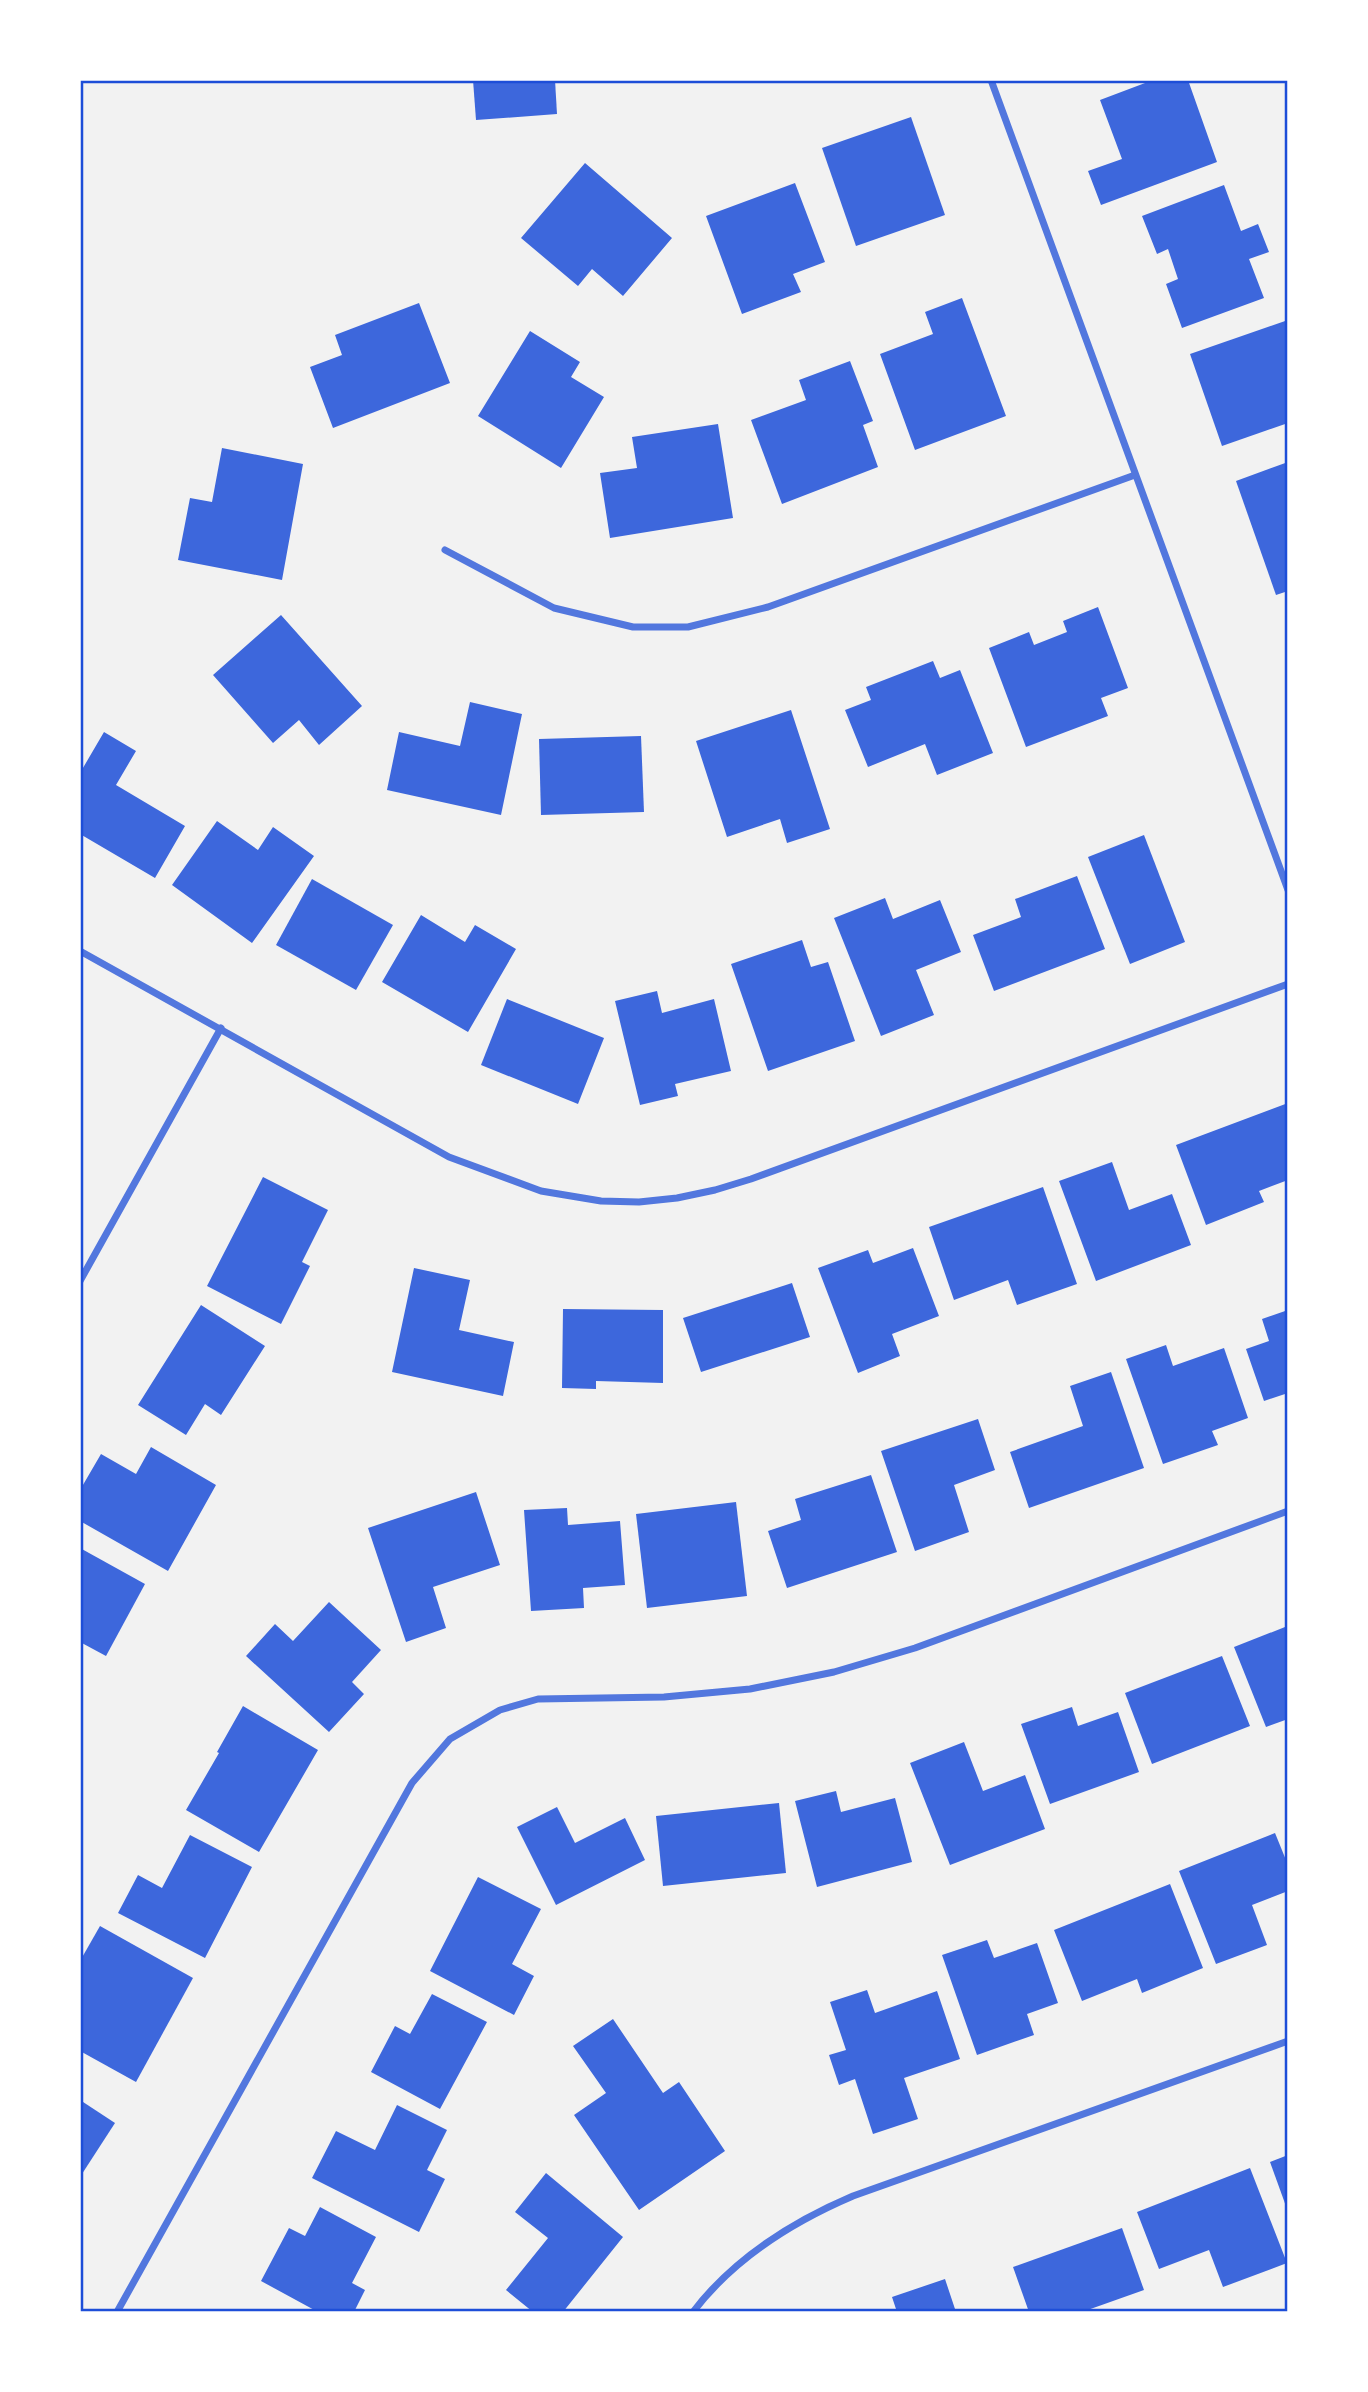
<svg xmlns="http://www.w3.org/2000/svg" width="1368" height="2392" font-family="Roboto,sans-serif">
<rect width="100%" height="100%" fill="#f2f2f2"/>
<!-- building -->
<g fill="#3d67dc">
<polygon points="473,80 555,80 557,114 476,120"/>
<polygon points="1153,80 1188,80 1217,162 1101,205 1088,171 1122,159 1100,100"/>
<polygon points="911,117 945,215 856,246 822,148"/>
<polygon points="585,163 672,238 623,296 592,269 578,286 521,238"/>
<polygon points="795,183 825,262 793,274 801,292 742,314 706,216"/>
<polygon points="1224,185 1241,231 1258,224 1269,252 1249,259 1264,298 1182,328 1166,284 1178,279 1168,249 1157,254 1142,216"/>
<polygon points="962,298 1006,416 915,450 880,354 933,334 925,312"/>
<polygon points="419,303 450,383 333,428 310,367 342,355 335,335"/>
<polygon points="1288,320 1288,423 1222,446 1190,354"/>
<polygon points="530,331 580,362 571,377 604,397 561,468 478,416"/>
<polygon points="850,361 873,421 863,425 878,467 782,504 751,420 806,400 799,380"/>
<polygon points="718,424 733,518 610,538 600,473 637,468 632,437"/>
<polygon points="222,448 303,464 282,580 178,560 190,498 212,502"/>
<polygon points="1288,462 1288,591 1276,595 1236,481"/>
<polygon points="1098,607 1128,688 1101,698 1108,716 1026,747 989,648 1029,632 1034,645 1067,632 1063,621"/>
<polygon points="281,615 362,706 319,745 299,720 273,743 213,675"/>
<polygon points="933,661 940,678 960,670 993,753 937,775 925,744 868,767 845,710 871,700 866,687"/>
<polygon points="470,702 522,714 501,815 387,790 399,732 460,746"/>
<polygon points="791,710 830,829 787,843 780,819 727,837 696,741"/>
<polygon points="104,732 136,751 116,785 185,826 155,878 80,834 80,773"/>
<polygon points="641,736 644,812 541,815 539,739"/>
<polygon points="217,821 258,850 273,827 314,856 252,943 172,885"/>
<polygon points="1144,835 1185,942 1130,964 1088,857"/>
<polygon points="1077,876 1105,949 994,991 973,935 1021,917 1015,899"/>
<polygon points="312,879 393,925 356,990 276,945"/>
<polygon points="885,898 893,919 940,900 961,952 916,970 934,1015 881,1036 834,918"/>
<polygon points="421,915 465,942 475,925 516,949 468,1032 382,982"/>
<polygon points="802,940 811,967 828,962 855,1041 768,1071 731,964"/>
<polygon points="657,991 662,1013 714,999 731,1071 675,1084 678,1096 640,1105 615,1001"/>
<polygon points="507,999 604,1038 578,1104 481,1065"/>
<polygon points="1288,1103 1288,1180 1259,1191 1264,1202 1206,1225 1176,1145"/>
<polygon points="1112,1162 1129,1210 1172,1194 1191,1245 1096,1281 1059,1181"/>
<polygon points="263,1177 328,1210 302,1262 310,1266 281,1324 207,1286"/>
<polygon points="1043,1187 1077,1284 1017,1305 1008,1280 954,1300 929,1227"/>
<polygon points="913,1248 939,1316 892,1334 900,1356 858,1373 818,1268 868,1250 873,1263"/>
<polygon points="414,1268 470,1280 459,1330 514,1342 503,1396 392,1372"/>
<polygon points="792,1283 810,1337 701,1372 683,1318"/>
<polygon points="201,1305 265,1346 221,1415 205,1404 186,1435 138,1405"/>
<polygon points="563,1309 663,1310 663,1383 596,1381 596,1389 562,1388"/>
<polygon points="1288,1310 1288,1393 1264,1401 1246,1349 1269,1341 1262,1319"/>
<polygon points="1166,1345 1173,1366 1224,1348 1248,1418 1212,1431 1218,1445 1163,1464 1126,1359"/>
<polygon points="1111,1372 1144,1468 1029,1508 1010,1452 1083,1426 1070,1386"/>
<polygon points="978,1419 995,1470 954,1485 969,1532 915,1551 881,1451"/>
<polygon points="151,1447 216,1485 168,1571 80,1521 80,1490 101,1454 136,1474"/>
<polygon points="871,1475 897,1552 787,1588 768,1531 801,1520 795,1499"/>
<polygon points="476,1492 500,1565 433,1587 446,1628 406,1642 368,1528"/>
<polygon points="736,1502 747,1596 647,1608 636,1514"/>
<polygon points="567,1508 568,1525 620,1521 625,1585 583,1588 584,1608 531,1611 524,1510"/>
<polygon points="80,1548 145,1584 106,1656 80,1642"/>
<polygon points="329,1602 381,1650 352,1682 364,1694 329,1732 246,1656 275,1624 293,1641"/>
<polygon points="1285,1627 1288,1634 1288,1719 1266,1727 1234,1647"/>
<polygon points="1222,1656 1250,1726 1152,1764 1125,1693"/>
<polygon points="243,1706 318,1750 259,1852 186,1810 219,1753 217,1752"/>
<polygon points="1072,1707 1078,1726 1118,1712 1139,1772 1050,1804 1021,1724"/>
<polygon points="964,1742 983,1791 1025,1775 1045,1829 950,1865 910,1763"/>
<polygon points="836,1791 841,1812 895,1798 912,1862 817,1887 795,1801"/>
<polygon points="779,1803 786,1873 663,1886 656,1816"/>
<polygon points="557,1807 575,1843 625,1818 645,1860 556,1905 517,1827"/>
<polygon points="1275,1833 1288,1865 1288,1891 1252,1905 1267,1945 1216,1964 1179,1871"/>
<polygon points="190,1835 252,1867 205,1958 118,1913 138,1875 162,1888"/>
<polygon points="478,1877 541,1909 512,1964 534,1976 514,2015 430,1971"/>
<polygon points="1170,1884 1203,1968 1142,1993 1137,1979 1082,2001 1054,1930"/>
<polygon points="100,1926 193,1978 136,2082 80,2051 80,1961"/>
<polygon points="987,1940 994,1958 1037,1943 1058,2003 1027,2014 1034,2035 977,2055 942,1955"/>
<polygon points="867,1990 875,2013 937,1991 960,2059 904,2078 918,2119 873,2134 855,2079 839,2085 829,2055 846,2050 830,2002"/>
<polygon points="432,1994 487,2022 440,2109 371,2072 395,2026 410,2034"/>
<polygon points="613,2019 663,2093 679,2082 725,2151 639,2210 574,2115 606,2093 573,2046"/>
<polygon points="80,2100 115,2123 80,2177"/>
<polygon points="397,2105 447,2130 427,2170 445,2179 419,2232 312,2178 336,2131 375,2150"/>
<polygon points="1288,2155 1288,2209 1287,2209 1270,2162"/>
<polygon points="1250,2168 1287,2263 1223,2287 1209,2250 1159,2269 1137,2212"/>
<polygon points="546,2173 623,2237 563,2312 533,2312 506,2290 548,2238 515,2212"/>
<polygon points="320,2207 376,2237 352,2283 365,2290 354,2312 318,2312 261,2281 289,2228 305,2236"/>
<polygon points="1122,2228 1144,2290 1082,2312 1029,2312 1013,2267"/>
<polygon points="945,2279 956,2312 897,2312 892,2297"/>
</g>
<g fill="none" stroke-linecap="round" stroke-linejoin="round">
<!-- minor -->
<g stroke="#5277de" stroke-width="7">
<polyline points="991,80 1288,890"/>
<polyline points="445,550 554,608 633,627 688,627 768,607 1135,475"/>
<polyline points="80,951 449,1157 541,1191 601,1201 639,1202 677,1198 715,1190 751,1179 1288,984"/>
<polyline points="80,1281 221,1028"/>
<polyline points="117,2312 412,1783 450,1739 500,1710 538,1699 664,1697 750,1689 834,1672 915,1648 1288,1511"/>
<path d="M 693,2312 C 734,2258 792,2222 853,2196 L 1288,2041"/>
</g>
</g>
<!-- border -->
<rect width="1368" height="2392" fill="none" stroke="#ffffff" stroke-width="164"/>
<rect x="82" y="82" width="1204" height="2228" fill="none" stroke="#1d4ed8" stroke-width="2.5"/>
</svg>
